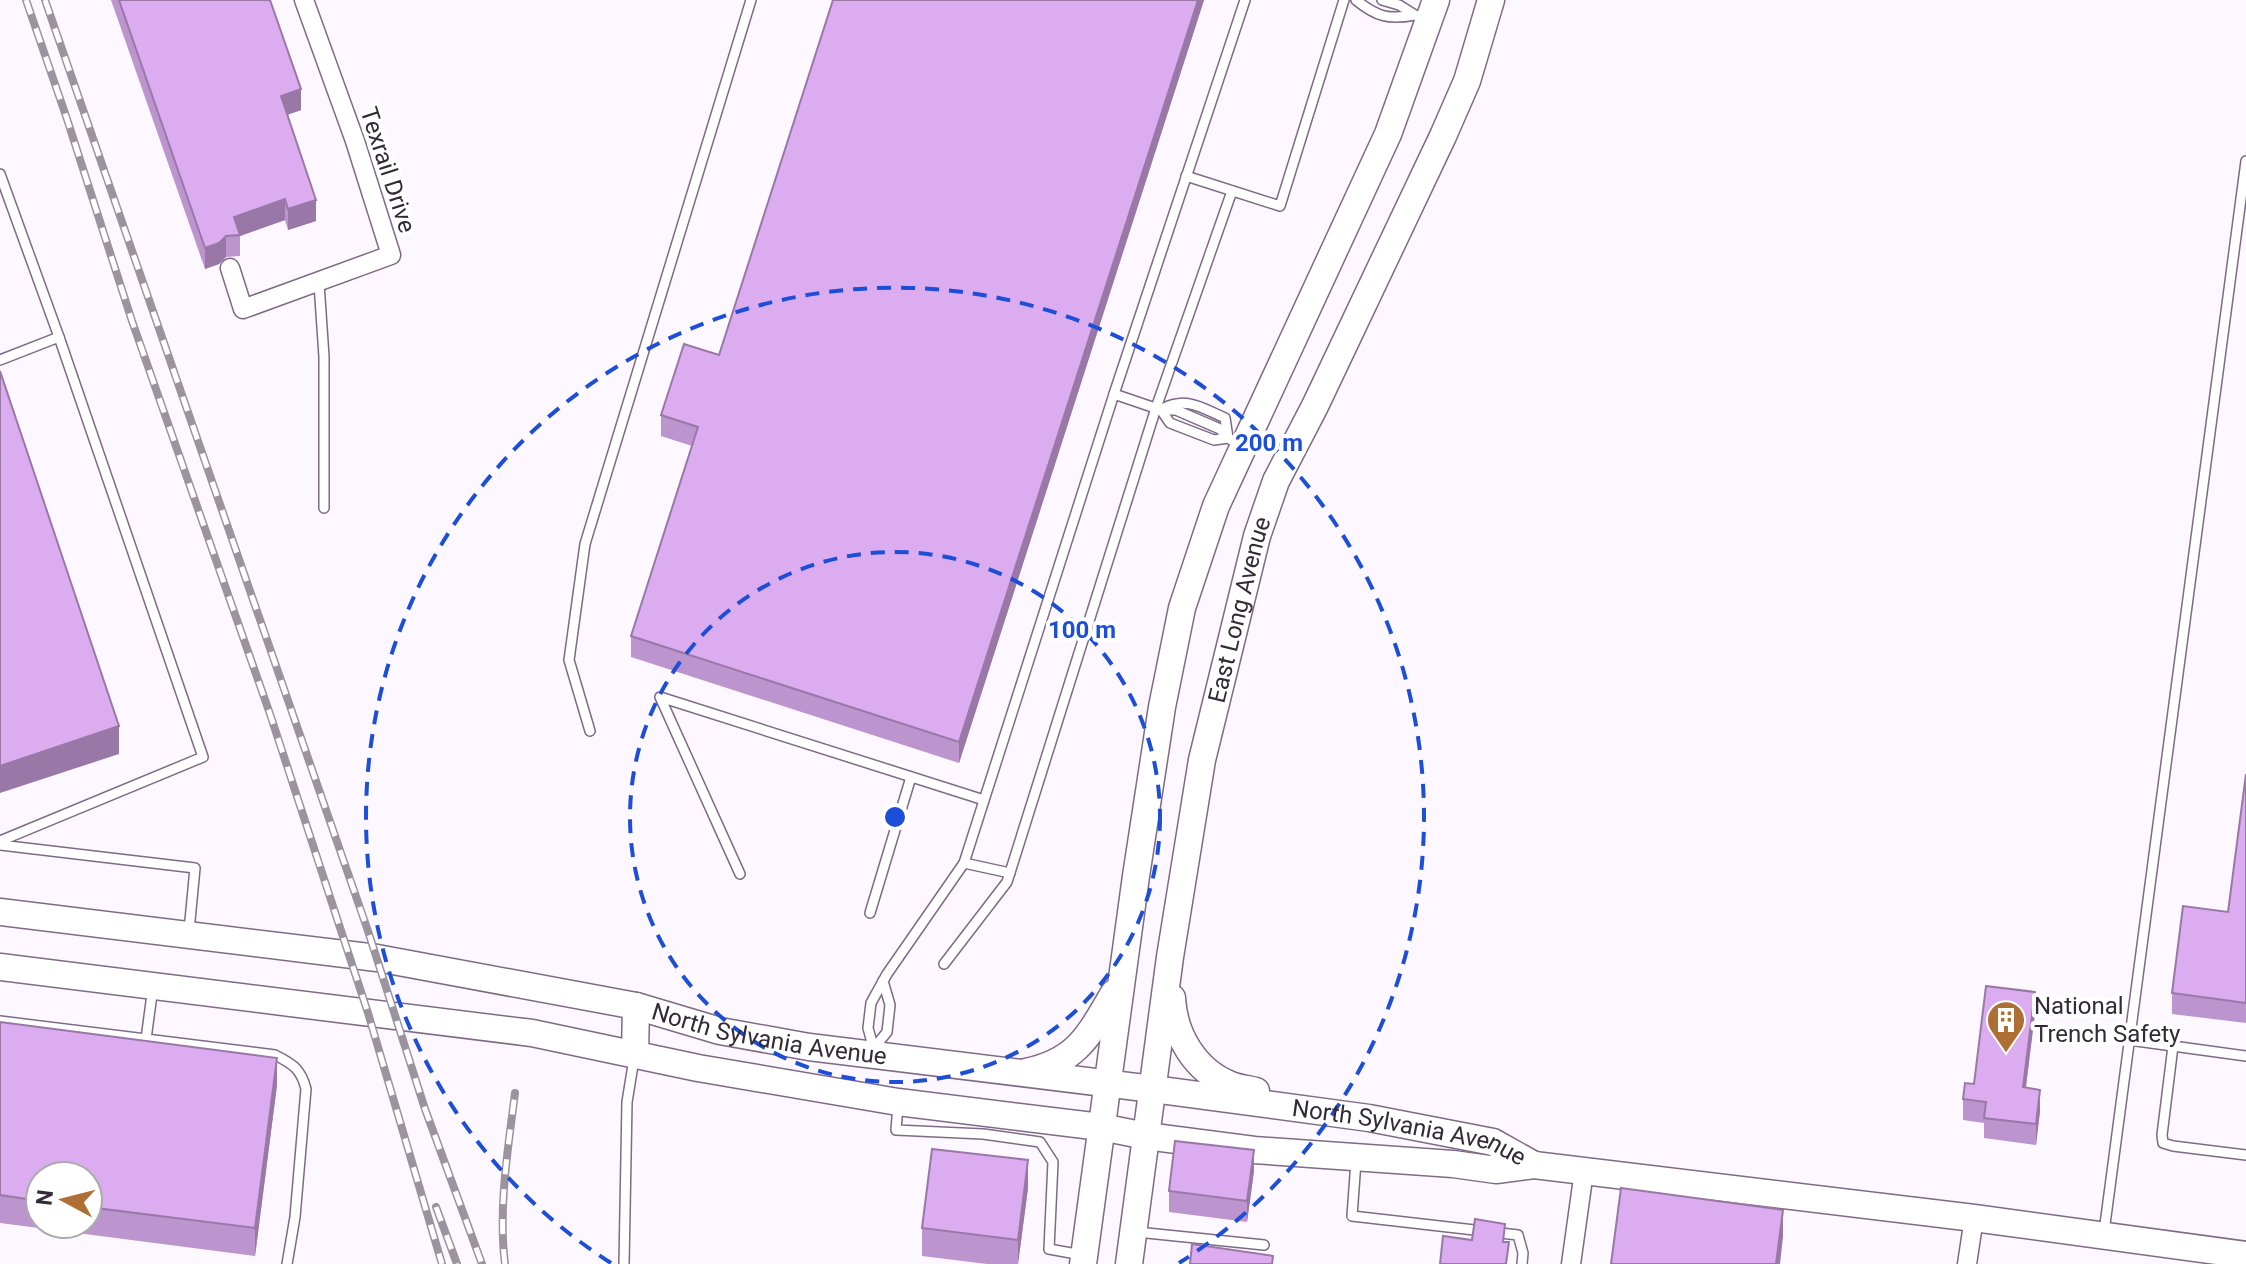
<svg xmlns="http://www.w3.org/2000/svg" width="2246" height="1264" font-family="Roboto,sans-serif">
<rect width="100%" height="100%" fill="#fdf8ff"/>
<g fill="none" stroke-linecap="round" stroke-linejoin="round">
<!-- lane casing -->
<g stroke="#7e6a86" stroke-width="12">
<g id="lane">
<path d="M 1356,0 C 1377,17 1389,20 1415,15"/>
<polyline points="1382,0 1399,5 1415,15"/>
<polyline points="0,174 59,337"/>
<polyline points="1186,176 1280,206 1344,0"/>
<polyline points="319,283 324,357 324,508"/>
<polyline points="0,360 59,337 203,757 0,841"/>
<path d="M 1162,409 C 1187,396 1202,408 1225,418 L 1228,438"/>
<polyline points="1161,410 1170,423 1214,440 1228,438"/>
<polyline points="1242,446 1228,438 1220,429 1176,410 1161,410 1114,394 1245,0"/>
<polyline points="590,731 569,660 585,544 751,0"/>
<polyline points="0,845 195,868 189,931"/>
<polyline points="964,863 1010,873"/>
<polyline points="740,874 660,697 984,800"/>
<polyline points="870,913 911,777"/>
<polyline points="944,964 1007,882 1156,408 1232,191"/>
<path d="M 0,1021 L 275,1055 C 293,1064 301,1069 306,1089 L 295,1217 L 287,1264"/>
<polyline points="146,1039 153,987"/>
<polyline points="2129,1040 2246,1056"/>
<polyline points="2173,1046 2162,1135 2163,1143 2173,1146 2246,1155"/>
<polyline points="874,1048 887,1032 890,1005 883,981"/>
<polyline points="874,1050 868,1028 871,1003 887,974 964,863 1114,394"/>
<polyline points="898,1105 896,1130 983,1134 1040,1142 1053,1162 1049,1249 1082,1255"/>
<polyline points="1356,1161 1352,1216 1518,1235 1523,1253 1522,1264"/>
<polyline points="1137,1232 1264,1245"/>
<polyline points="2104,1232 2246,161"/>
<polyline points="624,1264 627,1102 634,1059"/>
</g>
</g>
<!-- street casing -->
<g stroke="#7e6a86" stroke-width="21">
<g id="street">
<polyline points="230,268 243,309 391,255 355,141 304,0"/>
<polyline points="1571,1264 1584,1171"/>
<polyline points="1967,1264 1974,1218"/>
</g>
</g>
<!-- secondary casing -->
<g stroke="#7e6a86" stroke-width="29">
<g id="secondary">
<path id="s1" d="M 0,912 L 377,958 L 636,1006 L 720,1031 L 809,1047 L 1153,1089 L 1369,1118 L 1493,1142 L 1534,1165"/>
<polyline points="0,967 532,1033 698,1068 898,1102 1101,1127 1146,1136 1254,1150 1453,1164 1496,1170 1534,1165 1974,1218 2246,1255"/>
<path d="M 1172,998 C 1174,1035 1195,1071 1231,1085 C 1239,1088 1248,1089 1256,1091"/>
<polyline points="635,1055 636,1006"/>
<path d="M 1026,1072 C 1078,1061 1089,1035 1114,993"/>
<polyline points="1083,1264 1136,876 1162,707 1182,608 1216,506 1388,134 1436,0"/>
<path id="s2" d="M 1129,1264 L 1170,957 L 1202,760 L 1257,536 L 1276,481 L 1315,406 L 1443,136 L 1467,81 L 1491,0"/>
</g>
</g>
<!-- lane -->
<use href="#lane" stroke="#fff" stroke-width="9"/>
<!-- street -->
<use href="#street" stroke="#fff" stroke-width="18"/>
<!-- secondary -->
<use href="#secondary" stroke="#fff" stroke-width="26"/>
<!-- rail casing -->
<g stroke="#9b949e" stroke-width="8">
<g id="rail">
<polyline points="26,0 67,119 132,321 270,714 368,1013 442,1264"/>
<polyline points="45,0 368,931 425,1109 482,1264"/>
<polyline points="436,1207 457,1264"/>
<path d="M 505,1264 C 498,1208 508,1149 515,1093"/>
</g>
</g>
<!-- rail -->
<use href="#rail" stroke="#fff" stroke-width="5" stroke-dasharray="15" stroke-linecap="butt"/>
</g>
<!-- wall -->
<g fill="#bc94ce" fill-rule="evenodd">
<polygon points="111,0 270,0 301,110 287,115 316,221 288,230 285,220 240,236 240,256 226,257 219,264 205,269"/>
<polygon points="833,0 1204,0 959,763 631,657 631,636 692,446 661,436 661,415 719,355"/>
<polygon points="2246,774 2246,1023 2172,1014 2172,993 2228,912"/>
<polygon points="2035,1013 2026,1088 2040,1111 2036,1145 1984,1138 1984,1123 1963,1120 1963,1099"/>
<path d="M 0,1022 L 277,1085 L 255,1256 L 0,1223 ZM 40,1176 L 88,1176 L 88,1224 L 40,1224 Z"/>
<polygon points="1254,1171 1247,1222 1169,1212 1169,1191"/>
<polygon points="1028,1188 1018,1264 987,1264 922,1256 922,1228"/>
</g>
<!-- shaded-wall -->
<g fill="#9978a7">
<polygon points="1198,0 1204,0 959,763 959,742"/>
<polygon points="301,89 301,110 281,117 281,96"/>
<polygon points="285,199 285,220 240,236 234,217"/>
<polygon points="316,200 316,221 288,230 288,209"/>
<polygon points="226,236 226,257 219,264 205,269 205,248"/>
<polygon points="119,726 119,754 0,793 0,766"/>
<polygon points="2035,992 2035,1013 2023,1108 2023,1087"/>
<polygon points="277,1058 277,1085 255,1256 255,1228"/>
<polygon points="2040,1090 2040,1111 2036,1145 2036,1124"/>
<polygon points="1254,1150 1254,1171 1247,1222 1247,1201"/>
<polygon points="1028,1160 1028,1188 1018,1264 1018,1240"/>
<polygon points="1783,1210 1783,1237 1780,1264 1776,1264"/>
</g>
<!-- building -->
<g fill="#dbacef" stroke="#9978a7" stroke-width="2">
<polygon points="119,0 270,0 301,89 281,96 316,200 288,209 285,199 234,217 240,235 226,236 219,243 205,248"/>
<polygon points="833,0 1198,0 959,742 631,636 698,427 661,415 684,344 719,355"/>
<polygon points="0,371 119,726 0,766"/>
<polygon points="2246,774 2246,1003 2172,993 2183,906 2228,912"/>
<polygon points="1986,986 2035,992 2023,1087 2040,1090 2036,1124 1984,1118 1986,1102 1963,1099 1965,1083 1974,1084"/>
<polygon points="0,1022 277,1058 255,1228 88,1207 88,1176 40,1176 40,1201 0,1195"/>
<polygon points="1175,1141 1254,1150 1247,1201 1169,1191"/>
<polygon points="932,1149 1028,1160 1018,1240 922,1228"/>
<polygon points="1621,1188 1783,1210 1776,1264 1611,1264"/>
<polygon points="1475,1219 1505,1224 1503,1242 1509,1242 1506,1264 1440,1264 1443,1236 1472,1240"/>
<polygon points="1192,1244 1273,1256 1272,1264 1190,1264"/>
</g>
<!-- distance rings -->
<g fill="none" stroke="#1d4ed8" stroke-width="4" stroke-dasharray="14 10">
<circle cx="895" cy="817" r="265"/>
<path d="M611 1263A529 529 0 1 1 1179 1263"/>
</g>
<!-- icons -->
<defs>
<g id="building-pin" transform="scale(2)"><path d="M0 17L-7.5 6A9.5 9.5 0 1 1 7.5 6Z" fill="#ae6f35" stroke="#fff"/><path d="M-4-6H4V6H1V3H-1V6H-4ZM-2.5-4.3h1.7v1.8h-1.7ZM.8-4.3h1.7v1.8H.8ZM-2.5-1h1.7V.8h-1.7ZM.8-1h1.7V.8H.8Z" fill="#fff"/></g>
</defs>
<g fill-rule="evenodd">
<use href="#building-pin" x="2006" y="1020"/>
</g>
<g text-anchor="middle" stroke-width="8" stroke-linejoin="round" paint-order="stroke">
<!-- street labels -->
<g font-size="24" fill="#322a36" stroke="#fff">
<text transform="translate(388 170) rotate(72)" y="8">Texrail Drive</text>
<text dy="8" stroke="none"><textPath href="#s2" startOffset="664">East Long Avenue</textPath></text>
<text dy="8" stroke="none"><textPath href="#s1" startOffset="780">North Sylvania Avenue</textPath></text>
<text dy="8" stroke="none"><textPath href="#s1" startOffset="1428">North Sylvania Avenue</textPath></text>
</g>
<!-- poi labels -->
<g font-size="24" fill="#322a36" stroke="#fff" text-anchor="start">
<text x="2034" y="1014">National<tspan x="2034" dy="28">Trench Safety</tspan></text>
</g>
</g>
<circle cx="895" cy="817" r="12" fill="#1d4ed8" stroke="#fff" stroke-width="4"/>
<g font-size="24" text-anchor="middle" font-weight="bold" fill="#1d4ed8" stroke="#fff" stroke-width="8" stroke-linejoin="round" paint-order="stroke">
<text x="1269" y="451">200 m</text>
<text x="1082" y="638">100 m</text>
</g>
<!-- north arrow -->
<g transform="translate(64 1200) rotate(277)"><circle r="38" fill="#ffffff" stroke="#adaaaf" stroke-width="2"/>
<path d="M0-6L14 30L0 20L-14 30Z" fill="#ae6f35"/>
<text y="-12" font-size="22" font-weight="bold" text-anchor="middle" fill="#322a36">N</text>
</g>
</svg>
